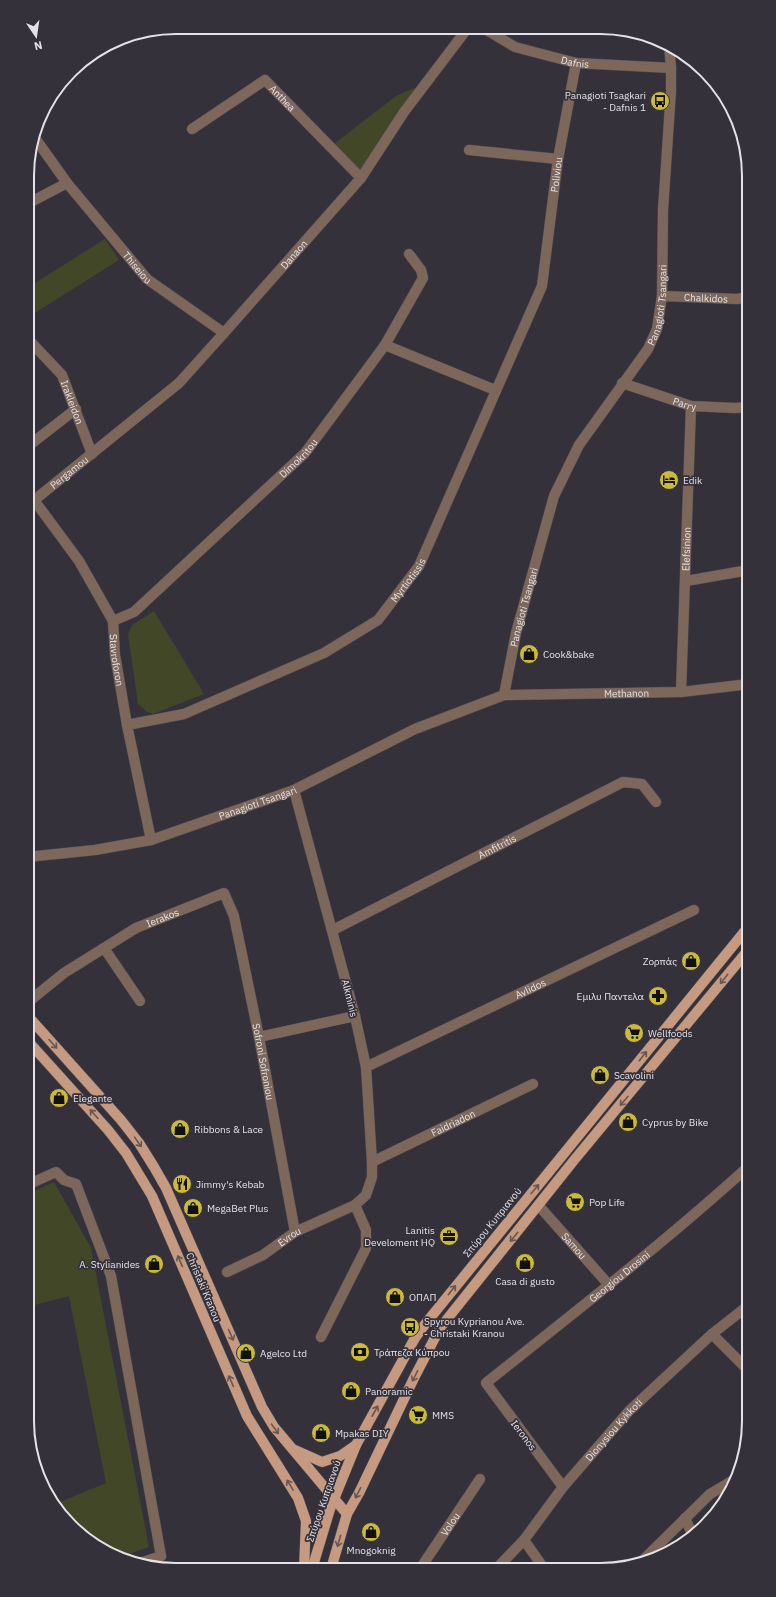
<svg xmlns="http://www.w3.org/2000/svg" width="776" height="1597" font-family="'IBM Plex Sans',sans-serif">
<rect width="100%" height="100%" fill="#35313a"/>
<!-- green -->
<g fill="#414727">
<polygon points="426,83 361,178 330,147 396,96"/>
<polygon points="105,239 119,260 30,316 27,312 27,288"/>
<polygon points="154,611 204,694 153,714 147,712 138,704 128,634 132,625"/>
<polygon points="54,1182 91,1248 149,1547 118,1558 78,1533 53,1505 106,1483 69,1296 27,1307 27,1194"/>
</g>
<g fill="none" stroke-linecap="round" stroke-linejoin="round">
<!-- minor casing -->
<g stroke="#514d56" stroke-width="11">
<g id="minor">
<path id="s1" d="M 485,29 L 515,47 L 576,63 L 671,68"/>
<path id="s2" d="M 192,129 L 265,80 L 361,178"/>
<path id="s3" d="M 35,138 L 67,183 L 147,279 L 224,333"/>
<polyline points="469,150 558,159"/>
<polyline points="27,204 67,183"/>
<path id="s4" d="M 662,296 L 737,299 L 749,297"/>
<path id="s5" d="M 27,338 L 62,375 L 92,454"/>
<polyline points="385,345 495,390"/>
<path id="s6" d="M 622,383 L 691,406 L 735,408 L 749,407"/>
<polyline points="27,447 76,409"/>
<path id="s7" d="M 34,500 L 79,561 L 113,621 L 115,655 L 127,725 L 151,840"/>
<path id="s8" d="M 27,506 L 179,383 L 224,333 L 361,178 L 404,112 L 467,29"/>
<polyline points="686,581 749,570"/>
<path id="s9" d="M 113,621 L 134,612 L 305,453 L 385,345 L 423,278 L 421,270 L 409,254"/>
<path id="s10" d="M 681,692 L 691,406"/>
<path id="s11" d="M 504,695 L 516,633 L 554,496 L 579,445 L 648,349 L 657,329 L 662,296 L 663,210 L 671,91 L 671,68 L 669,44"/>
<path id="s12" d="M 127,725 L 184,714 L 324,653 L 378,620 L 419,566 L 542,286 L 558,159 L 576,63"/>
<path id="s13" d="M 27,857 L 95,850 L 151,840 L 294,790 L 415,729 L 504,695 L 681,692 L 749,684"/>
<path id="s14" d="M 333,930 L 623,782 L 642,784 L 656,802"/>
<polyline points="104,948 140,1001"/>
<path id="s15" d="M 27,1003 L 64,973 L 136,928 L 224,893 L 234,916 L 259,1037 L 295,1232"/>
<polyline points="259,1037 355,1016"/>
<path id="s16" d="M 366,1067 L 694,910"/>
<path id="s17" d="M 372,1162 L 533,1084"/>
<polyline points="27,1185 56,1172 64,1180 76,1184 111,1276 161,1556 137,1564"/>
<path id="s18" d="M 539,1206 L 609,1285"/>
<path id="s19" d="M 227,1272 L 263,1255 L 295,1232 L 355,1205 L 366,1195 L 372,1177 L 372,1162 L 366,1067 L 355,1016 L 294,790"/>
<polyline points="712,1334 749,1371"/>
<polyline points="321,1337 366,1248 366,1230 355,1205"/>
<path id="s20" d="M 563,1487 L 486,1383 C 575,1312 665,1242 749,1166"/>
<polyline points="685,1518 693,1536"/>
<polyline points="524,1540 545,1570"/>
<polyline points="639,1564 710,1494 737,1478"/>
<path id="s21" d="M 420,1569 L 480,1479"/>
<path id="s22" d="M 495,1570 L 524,1540 L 563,1487 L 629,1411 L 712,1334 L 749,1305"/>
</g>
</g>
<!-- major casing -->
<g stroke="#514d56" stroke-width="11">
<g id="major">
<polyline points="27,1015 121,1120 139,1143 154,1167 166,1188 262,1407 274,1427 347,1514"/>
<polyline points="27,1040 108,1130 126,1153 152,1196 247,1416 298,1498 306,1521 304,1569"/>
<polyline points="295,1450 322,1462 340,1456 356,1445"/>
<polyline points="312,1569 330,1509 356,1445 415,1338 426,1323 749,926"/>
<polyline points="331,1569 347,1514 359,1493 414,1378 440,1328 575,1159 749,949"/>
</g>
</g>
<!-- minor -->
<use href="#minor" stroke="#7d675b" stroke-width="10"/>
<!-- major -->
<use href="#major" stroke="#c69a80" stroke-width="10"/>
</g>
<!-- one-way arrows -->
<defs><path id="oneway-shaft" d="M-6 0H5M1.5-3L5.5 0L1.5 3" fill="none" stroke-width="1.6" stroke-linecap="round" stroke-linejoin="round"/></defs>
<g stroke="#685652">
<use href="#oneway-shaft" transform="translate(724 979) rotate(129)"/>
<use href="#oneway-shaft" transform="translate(53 1044) rotate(48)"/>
<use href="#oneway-shaft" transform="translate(643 1056) rotate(-51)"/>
<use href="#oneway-shaft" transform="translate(624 1101) rotate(130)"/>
<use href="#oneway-shaft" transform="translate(94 1114) rotate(-132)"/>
<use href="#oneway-shaft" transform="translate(138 1142) rotate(55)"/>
<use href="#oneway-shaft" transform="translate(535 1189) rotate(-50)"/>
<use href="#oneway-shaft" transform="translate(514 1237) rotate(129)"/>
<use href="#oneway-shaft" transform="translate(180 1261) rotate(-113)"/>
<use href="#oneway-shaft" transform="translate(452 1290) rotate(-51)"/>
<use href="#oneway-shaft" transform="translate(231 1335) rotate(66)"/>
<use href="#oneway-shaft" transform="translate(415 1376) rotate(117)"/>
<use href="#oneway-shaft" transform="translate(231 1381) rotate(-114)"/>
<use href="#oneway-shaft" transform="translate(375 1411) rotate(-61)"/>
<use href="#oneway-shaft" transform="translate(275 1429) rotate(54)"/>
<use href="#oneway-shaft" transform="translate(290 1485) rotate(-122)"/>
<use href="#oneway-shaft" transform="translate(358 1493) rotate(117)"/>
<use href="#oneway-shaft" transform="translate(339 1541) rotate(106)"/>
</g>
<!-- icons -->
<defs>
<g id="bus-disc" transform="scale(1)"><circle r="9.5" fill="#cbba39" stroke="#35313a"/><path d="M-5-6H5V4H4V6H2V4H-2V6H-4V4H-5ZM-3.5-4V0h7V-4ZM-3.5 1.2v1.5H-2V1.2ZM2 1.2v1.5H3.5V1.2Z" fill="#111"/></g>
<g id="hotel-disc" transform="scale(1)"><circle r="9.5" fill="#cbba39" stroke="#35313a"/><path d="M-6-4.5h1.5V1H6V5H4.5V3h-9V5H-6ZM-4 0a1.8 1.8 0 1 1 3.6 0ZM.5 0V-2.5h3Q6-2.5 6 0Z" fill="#111"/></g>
<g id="shop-disc" transform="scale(1)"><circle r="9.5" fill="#cbba39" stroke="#35313a"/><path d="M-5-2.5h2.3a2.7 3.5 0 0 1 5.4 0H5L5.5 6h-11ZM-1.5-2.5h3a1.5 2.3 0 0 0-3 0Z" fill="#111"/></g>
<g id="pharmacy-disc" transform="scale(1)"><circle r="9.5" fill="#cbba39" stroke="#35313a"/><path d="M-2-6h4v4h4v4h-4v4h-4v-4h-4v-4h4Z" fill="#111"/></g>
<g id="supermarket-disc" transform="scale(1)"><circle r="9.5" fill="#cbba39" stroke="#35313a"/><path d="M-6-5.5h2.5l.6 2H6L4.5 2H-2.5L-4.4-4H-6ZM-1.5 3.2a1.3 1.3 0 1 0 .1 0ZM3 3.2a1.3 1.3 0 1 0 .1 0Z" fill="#111"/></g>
<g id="restaurant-disc" transform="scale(1)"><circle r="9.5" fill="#cbba39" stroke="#35313a"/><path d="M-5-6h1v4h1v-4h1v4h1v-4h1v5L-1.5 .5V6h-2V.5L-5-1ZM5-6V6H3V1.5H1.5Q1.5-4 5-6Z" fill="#111"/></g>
<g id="office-disc" transform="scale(1)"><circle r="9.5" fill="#cbba39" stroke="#35313a"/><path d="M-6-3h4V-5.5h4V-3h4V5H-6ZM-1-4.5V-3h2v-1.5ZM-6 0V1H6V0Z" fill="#111"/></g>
<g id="bank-disc" transform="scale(1)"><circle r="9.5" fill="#cbba39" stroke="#35313a"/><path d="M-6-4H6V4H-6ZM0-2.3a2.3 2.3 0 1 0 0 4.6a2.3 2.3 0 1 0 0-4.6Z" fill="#111"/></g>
</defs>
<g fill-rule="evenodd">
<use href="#bus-disc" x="660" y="101"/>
<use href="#hotel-disc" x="669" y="480"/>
<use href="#shop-disc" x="529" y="654"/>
<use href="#shop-disc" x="691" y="961"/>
<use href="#pharmacy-disc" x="658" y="996"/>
<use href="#supermarket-disc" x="634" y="1033"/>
<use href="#shop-disc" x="600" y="1075"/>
<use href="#shop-disc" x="59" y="1098"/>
<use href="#shop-disc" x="628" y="1122"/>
<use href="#shop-disc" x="180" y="1129"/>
<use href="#restaurant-disc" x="182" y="1184"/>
<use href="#supermarket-disc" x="575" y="1202"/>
<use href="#shop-disc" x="193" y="1208"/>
<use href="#office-disc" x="449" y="1236"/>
<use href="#shop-disc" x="525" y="1263"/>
<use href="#shop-disc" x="154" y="1264"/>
<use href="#shop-disc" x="395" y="1297"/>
<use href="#bus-disc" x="410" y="1327"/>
<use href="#bank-disc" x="360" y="1352"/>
<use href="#shop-disc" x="246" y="1353"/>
<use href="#shop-disc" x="351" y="1391"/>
<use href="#supermarket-disc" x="418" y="1415"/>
<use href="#shop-disc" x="321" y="1433"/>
<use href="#shop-disc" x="371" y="1532"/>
</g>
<g text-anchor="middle" stroke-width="3.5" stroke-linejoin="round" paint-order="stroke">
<!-- street labels -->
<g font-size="10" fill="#e4e2e7" stroke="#35313a">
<text dy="4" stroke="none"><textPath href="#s1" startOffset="97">Dafnis</textPath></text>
<text dy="4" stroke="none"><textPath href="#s2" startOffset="113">Anthea</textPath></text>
<text dy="4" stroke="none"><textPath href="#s12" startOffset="760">Poliviou</textPath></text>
<text dy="4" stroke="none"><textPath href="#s8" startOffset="368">Danaon</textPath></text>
<text dy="4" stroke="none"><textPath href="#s3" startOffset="165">Thiseiou</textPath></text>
<text dy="4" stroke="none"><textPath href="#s4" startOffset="44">Chalkidos</textPath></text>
<text dy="4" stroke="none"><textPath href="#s11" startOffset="426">Panagioti Tsangari</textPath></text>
<text dy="4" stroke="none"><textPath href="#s5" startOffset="80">Irakleidon</textPath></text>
<text dy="4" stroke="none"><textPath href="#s6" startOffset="66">Parry</textPath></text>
<text dy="4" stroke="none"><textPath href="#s9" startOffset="248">Dimokritou</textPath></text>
<text dy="4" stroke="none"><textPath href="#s8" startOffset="54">Pergamou</textPath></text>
<text dy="4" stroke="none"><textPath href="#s10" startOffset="143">Elefsinion</textPath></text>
<text dy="4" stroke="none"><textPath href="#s12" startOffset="324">Myrtiotissis</textPath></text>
<text dy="4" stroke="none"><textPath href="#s11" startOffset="90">Panagioti Tsangari</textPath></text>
<text dy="4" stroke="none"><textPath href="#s7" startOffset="184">Stavroforon</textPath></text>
<text dy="4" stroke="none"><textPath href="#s13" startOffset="630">Methanon</textPath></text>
<text dy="4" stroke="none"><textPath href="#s13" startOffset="238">Panagioti Tsangari</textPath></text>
<text dy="4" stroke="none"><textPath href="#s14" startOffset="184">Amfitritis</textPath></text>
<text dy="4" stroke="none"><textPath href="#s15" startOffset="161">Ierakos</textPath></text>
<text dy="4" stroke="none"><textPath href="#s16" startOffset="182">Avlidos</textPath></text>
<text transform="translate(350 998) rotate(76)" y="4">Alkminis</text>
<text dy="4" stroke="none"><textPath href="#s15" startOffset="401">Sofroni Sofroniou</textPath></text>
<text dy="4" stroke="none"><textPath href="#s17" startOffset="90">Faidriadon</textPath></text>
<text transform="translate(492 1222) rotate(-51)" y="4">Σπύρου Κυπριανού</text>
<text dy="4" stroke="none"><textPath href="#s19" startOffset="72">Evrou</textPath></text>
<text dy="4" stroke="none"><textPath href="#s18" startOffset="53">Samou</textPath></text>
<text dy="4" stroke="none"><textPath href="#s20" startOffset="300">Georgiou Drosini</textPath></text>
<text transform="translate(204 1287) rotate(67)" y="4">Christaki Kranou</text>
<text dy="4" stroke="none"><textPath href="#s22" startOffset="184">Dionysiou Kykkoti</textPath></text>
<text transform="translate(524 1435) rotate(53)" y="4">Ieronos</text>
<text transform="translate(323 1501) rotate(-71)" y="4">Σπύρου Κυπριανού</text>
<text dy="4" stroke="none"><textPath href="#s21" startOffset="54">Volou</textPath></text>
</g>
<!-- poi labels -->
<g font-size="10" fill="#e4e2e7" stroke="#35313a" text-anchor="start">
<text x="646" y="99" text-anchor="end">Panagioti Tsagkari<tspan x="646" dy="12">- Dafnis 1</tspan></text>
<text x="683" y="484">Edik</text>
<text x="543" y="658">Cook&amp;bake</text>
<text x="677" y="965" text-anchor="end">Ζορπάς</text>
<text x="644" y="1000" text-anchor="end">Εμιλυ Παντελα</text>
<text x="648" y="1037">Wellfoods</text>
<text x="614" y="1079">Scavolini</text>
<text x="73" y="1102">Elegante</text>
<text x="642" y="1126">Cyprus by Bike</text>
<text x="194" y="1133">Ribbons &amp; Lace</text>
<text x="196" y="1188">Jimmy's Kebab</text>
<text x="589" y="1206">Pop Life</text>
<text x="207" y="1212">MegaBet Plus</text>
<text x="435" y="1234" text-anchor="end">Lanitis<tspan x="435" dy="12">Develoment HQ</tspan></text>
<text x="140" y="1268" text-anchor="end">A. Stylianides</text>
<text x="525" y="1285" text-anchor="middle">Casa di gusto</text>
<text x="409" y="1301">ΟΠΑΠ</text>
<text x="424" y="1325">Spyrou Kyprianou Ave.<tspan x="424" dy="12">- Christaki Kranou</tspan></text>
<text x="374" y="1356">Τράπεζα Κύπρου</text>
<text x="260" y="1357">Agelco Ltd</text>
<text x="365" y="1395">Panoramic</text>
<text x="432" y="1419">MMS</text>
<text x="335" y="1437">Mpakas DIY</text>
<text x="371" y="1554" text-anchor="middle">Mnogoknig</text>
</g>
</g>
<!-- crop -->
<path d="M0 0H776V1597H0ZM176 34H600A142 142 0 0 1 742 176V1421A142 142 0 0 1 600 1563H176A142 142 0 0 1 34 1421V176A142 142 0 0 1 176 34Z" fill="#35313a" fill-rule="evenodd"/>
<path fill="none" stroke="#e4e2e7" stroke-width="2" d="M176 34H600A142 142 0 0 1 742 176V1421A142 142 0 0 1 600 1563H176A142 142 0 0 1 34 1421V176A142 142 0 0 1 176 34Z"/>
<!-- north arrow -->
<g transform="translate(36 36) rotate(167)" stroke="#35313a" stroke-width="3" paint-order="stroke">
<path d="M0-3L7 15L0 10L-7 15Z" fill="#e4e2e7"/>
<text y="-6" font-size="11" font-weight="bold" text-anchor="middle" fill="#e4e2e7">N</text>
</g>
</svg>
